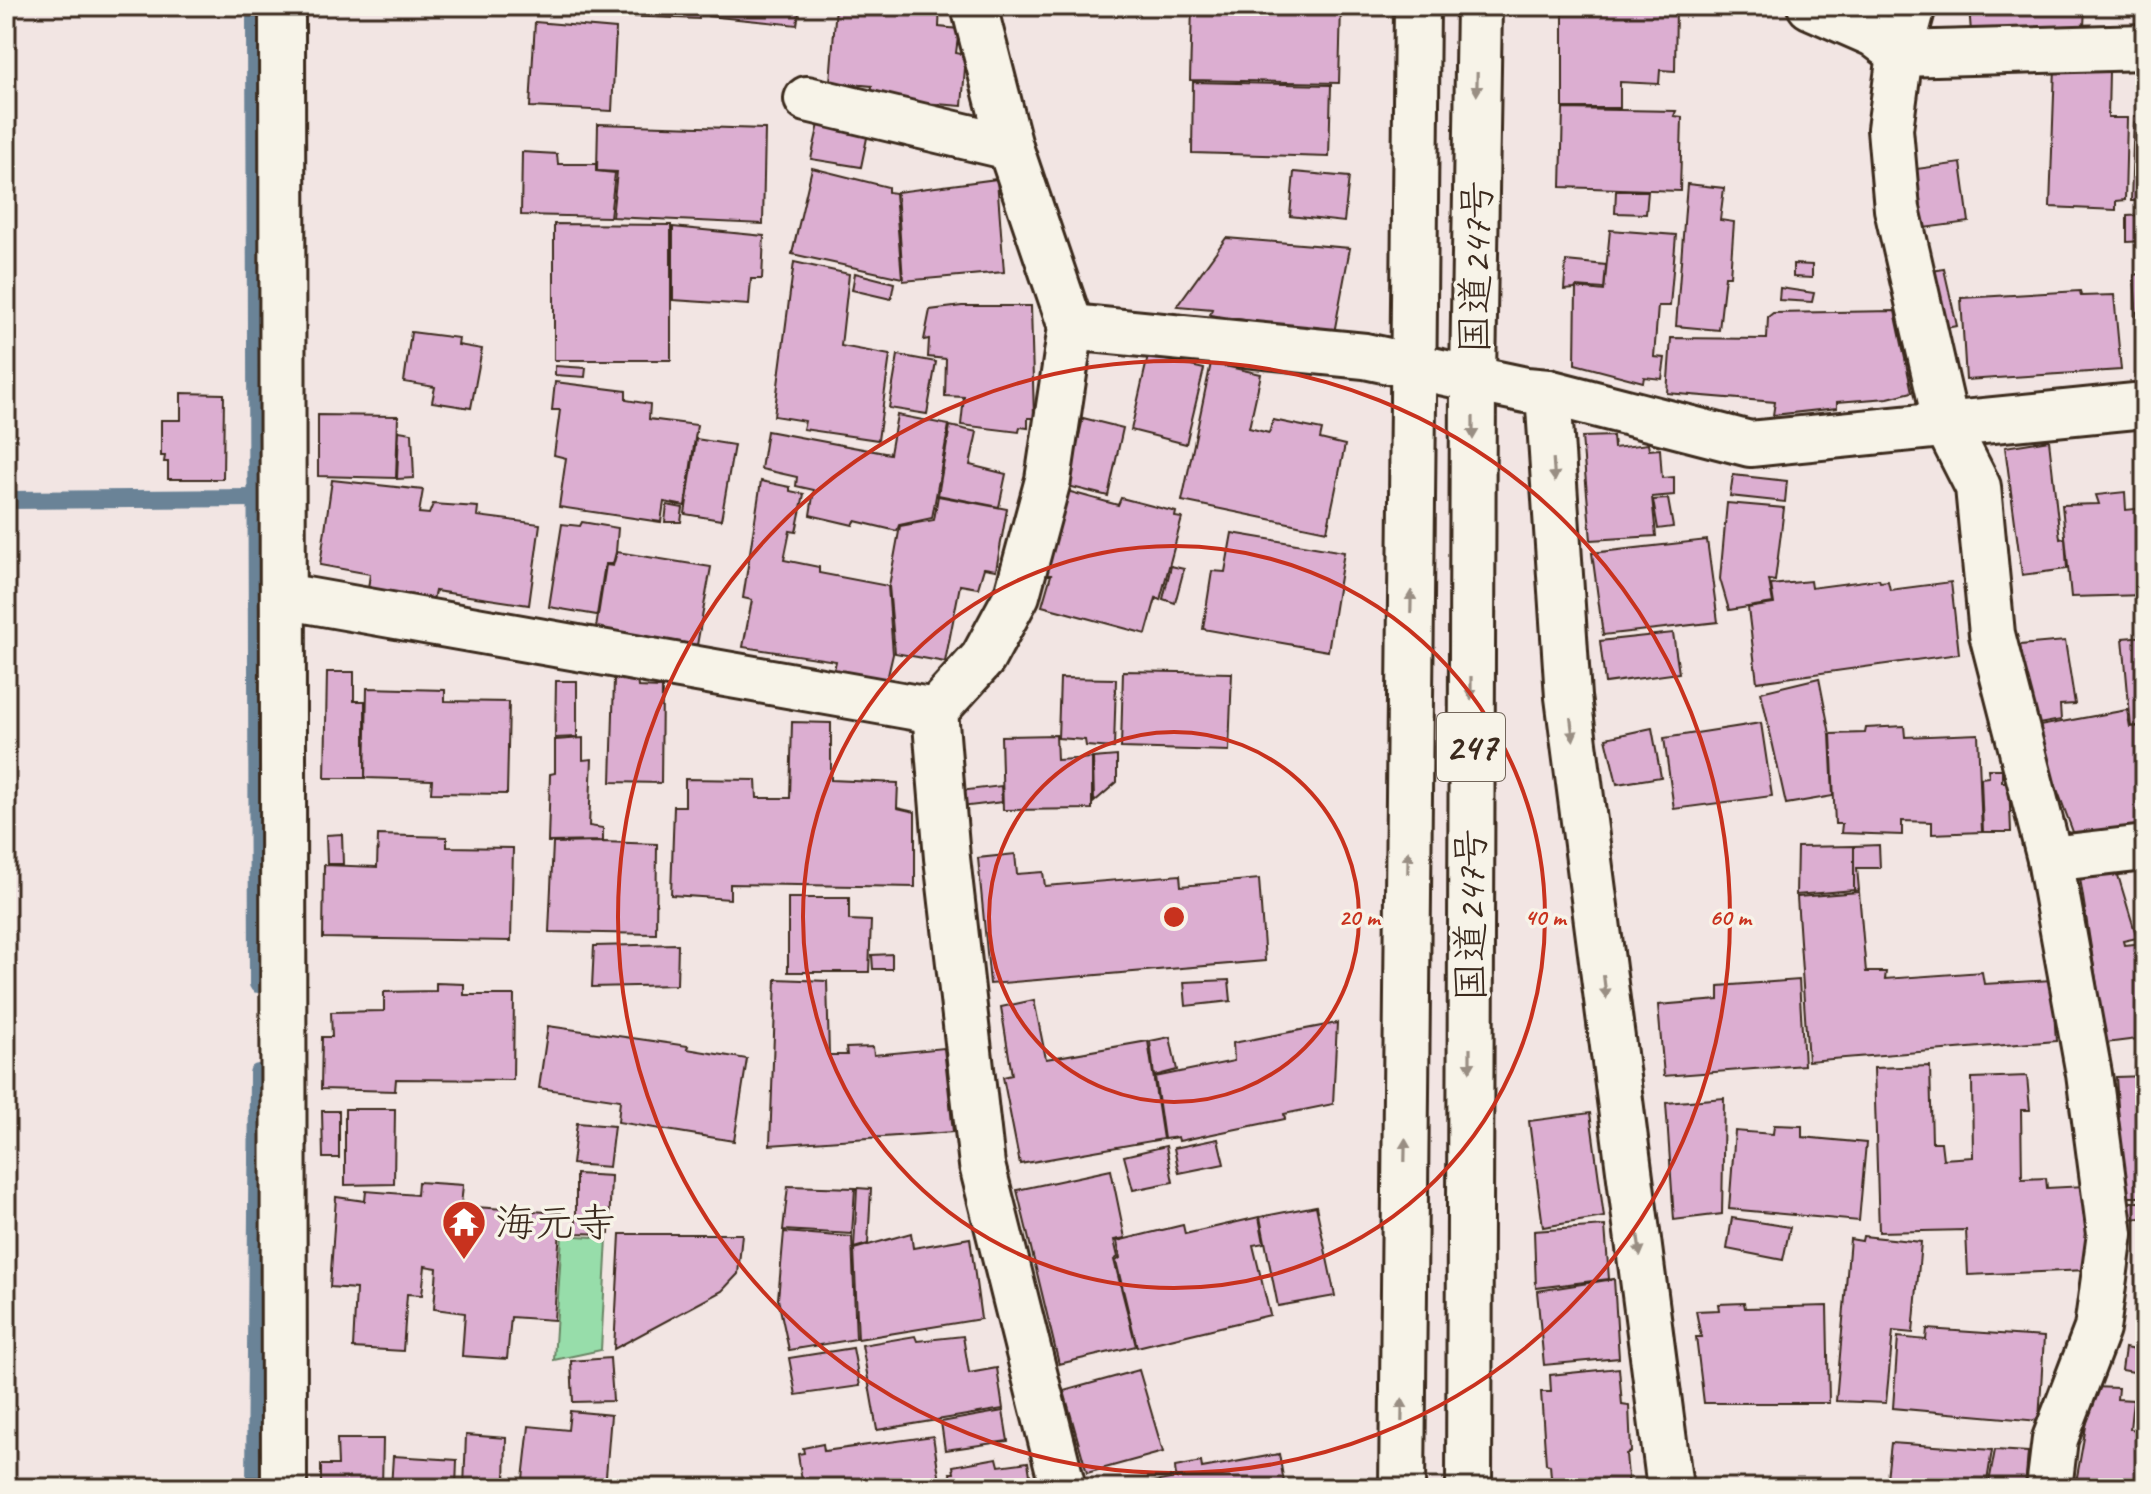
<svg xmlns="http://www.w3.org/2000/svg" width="2151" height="1494" font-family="Caveat,'Klee One',sans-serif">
<rect width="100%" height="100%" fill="#f2e5e3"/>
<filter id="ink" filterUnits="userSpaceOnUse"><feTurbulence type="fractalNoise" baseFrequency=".0125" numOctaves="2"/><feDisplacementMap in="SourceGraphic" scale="16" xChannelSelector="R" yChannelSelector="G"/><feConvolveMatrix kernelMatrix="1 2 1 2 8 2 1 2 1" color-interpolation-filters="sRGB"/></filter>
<g filter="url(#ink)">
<!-- green -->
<polygon fill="#97ddaa" stroke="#698464" stroke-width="2" points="562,1235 607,1238 601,1350 554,1360"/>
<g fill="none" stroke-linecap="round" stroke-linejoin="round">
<!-- stream -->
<g stroke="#6a8397" stroke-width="18">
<polyline points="255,19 258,984"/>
<polyline points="6,500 257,498"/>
<polyline points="255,1488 258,1073"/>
</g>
</g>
<!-- building -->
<g fill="#dcaed1" stroke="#3b2a1e" stroke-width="2">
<polygon points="549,6 700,6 699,19 549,13"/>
<polygon points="709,6 800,6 797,25 708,16"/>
<polygon points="836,6 940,6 939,27 959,29 956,53 966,55 962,106 871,99 872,86 830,82"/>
<polygon points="1192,6 1341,6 1339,83 1190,80"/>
<polygon points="1563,6 1676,6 1675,71 1660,70 1659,84 1620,82 1620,108 1563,108"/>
<polygon points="1969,6 2085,6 2084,27 1971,32"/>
<polygon points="535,22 616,29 612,111 530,107"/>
<polygon points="2055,67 2109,71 2108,118 2127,118 2125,200 2116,201 2116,210 2050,207"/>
<polygon points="1193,82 1331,85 1329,157 1192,153"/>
<polygon points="1563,109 1676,111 1674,116 1682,117 1680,191 1561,187"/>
<polygon points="2134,116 2145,116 2145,201 2131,201"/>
<polygon points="598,124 765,129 763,224 612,217 617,172 597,171"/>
<polygon points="819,124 868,133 861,167 811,159"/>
<polygon points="522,152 557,154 558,164 596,164 596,171 615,173 610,217 521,215"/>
<polygon points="1961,163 1969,222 1924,228 1916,169"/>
<polygon points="812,168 888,187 888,192 895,193 902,278 792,254"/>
<polygon points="1294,172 1349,177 1344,222 1290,216"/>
<polygon points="997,179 1004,272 903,281 897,192"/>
<polygon points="1687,184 1724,188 1720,220 1734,222 1730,276 1725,276 1719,330 1676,326"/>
<polygon points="1616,191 1648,191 1646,214 1615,213"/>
<polygon points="2145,215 2145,241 2127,242 2127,216"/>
<polygon points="554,224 671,225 671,360 554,360"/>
<polygon points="673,227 764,236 762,279 751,279 749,305 673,300"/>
<polygon points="1610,230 1676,235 1670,306 1658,306 1654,357 1665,358 1662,379 1644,377 1643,382 1575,364 1576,288 1604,291"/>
<polygon points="1226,238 1350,248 1334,333 1210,315 1212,309 1177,306"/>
<polygon points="1566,261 1606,265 1604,289 1576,287 1575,289 1564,290"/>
<polygon points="794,262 849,274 841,346 890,355 878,440 803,429 805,421 774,416"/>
<polygon points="1793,264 1812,265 1812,278 1793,277"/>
<polygon points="1944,269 1957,326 1945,328 1932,271"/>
<polygon points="855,273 894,283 891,299 852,290"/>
<polygon points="2145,273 2145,367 2140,367 2134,275"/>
<polygon points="1780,288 1814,293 1812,302 1779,300"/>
<polygon points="2080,291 2081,296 2114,295 2121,370 1966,380 1961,298"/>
<polygon points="962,306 1031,306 1034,418 1028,418 1028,428 1020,427 1019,432 961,425 964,397 945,396 946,359 928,357 929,339 924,340 930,310"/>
<polygon points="1895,311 1912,392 1888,398 1837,402 1837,408 1773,415 1775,402 1667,393 1671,338 1767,339 1768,317 1773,313"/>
<polygon points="411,332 459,338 458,345 482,349 471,408 432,402 435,387 404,382"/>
<polygon points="898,355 936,362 927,414 889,408"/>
<polygon points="1148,356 1204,369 1186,444 1131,430"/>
<polygon points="1211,363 1261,374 1249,428 1269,433 1273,420 1322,430 1320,439 1345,445 1327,531 1182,501"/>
<polygon points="555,366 586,368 585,377 555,375"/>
<polygon points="555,382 626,391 626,400 650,404 649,419 697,425 685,506 664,502 661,522 559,507 566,458 554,455 560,410 552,410"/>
<polygon points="181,393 224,394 223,479 168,479 168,462 164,462 165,456 161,456 161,420 181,420"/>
<polygon points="318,415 398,416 396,478 318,476"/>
<polygon points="897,415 949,425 932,518 899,525 897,531 855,521 853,525 810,515 814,490 796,486 797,477 761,469 767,431 890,454"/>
<polygon points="1083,418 1123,428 1108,496 1068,486"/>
<polygon points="950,426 977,432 970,465 1006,474 999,507 938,495"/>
<polygon points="399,431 412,433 414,478 397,479"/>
<polygon points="1613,436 1614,448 1648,444 1649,450 1660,449 1662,478 1674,477 1674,495 1652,497 1656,536 1591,540 1582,437"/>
<polygon points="696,439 734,445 721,520 685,514"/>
<polygon points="2049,440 2060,539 2065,538 2067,569 2022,575 2005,447"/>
<polygon points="1733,475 1787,481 1785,502 1730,496"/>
<polygon points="332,480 423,490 419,513 429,514 433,504 478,507 477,516 540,524 529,605 435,591 433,600 368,589 370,574 320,565"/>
<polygon points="761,481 790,487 790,491 804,494 796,532 790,531 784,560 819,567 819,573 888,586 893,654 887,680 834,670 836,661 743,647 752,600 743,598"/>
<polygon points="1067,491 1118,505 1121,498 1176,512 1175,517 1182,518 1160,600 1156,598 1146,634 1042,606 1051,575 1046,575"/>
<polygon points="2125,492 2126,510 2145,508 2145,595 2071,597 2062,505 2099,504 2096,495"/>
<polygon points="938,496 1007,509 996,570 984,568 978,588 960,585 945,662 895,653 889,586 900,526 934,520"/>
<polygon points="1668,499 1673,527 1658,529 1653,500"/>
<polygon points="1727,503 1784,508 1775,581 1769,580 1773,603 1729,610 1720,579"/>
<polygon points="667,505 683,508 681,522 665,522"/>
<polygon points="582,522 618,528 616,552 613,564 605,564 597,615 549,607 562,524 580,526"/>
<polygon points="1232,533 1344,552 1328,651 1203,629 1212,571 1225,572"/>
<polygon points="1707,540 1718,622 1603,635 1592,553"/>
<polygon points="617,552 711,567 697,645 596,628 606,565 613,566"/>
<polygon points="1171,566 1184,569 1175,603 1163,599"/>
<polygon points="1879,579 1880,582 1888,581 1890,590 1951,582 1959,654 1757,682 1748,608 1774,604 1771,585 1810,581 1811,588"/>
<polygon points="1673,633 1679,673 1605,683 1600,641"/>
<polygon points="2145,636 2145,725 2131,727 2123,638"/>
<polygon points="2065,641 2075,704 2060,705 2061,720 2033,725 2020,645"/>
<polygon points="1123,671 1232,673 1229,751 1121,748"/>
<polygon points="327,672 354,672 354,701 365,701 365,778 325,778"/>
<polygon points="1060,678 1116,679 1114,748 1086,746 1085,740 1058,738"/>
<polygon points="1819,678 1830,734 1833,796 1786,804 1761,692"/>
<polygon points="614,679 637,680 638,687 662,688 661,783 611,782"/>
<polygon points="556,681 577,681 577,737 555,738"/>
<polygon points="367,688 445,690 445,701 509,702 507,794 431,793 432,780 365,778"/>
<polygon points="2127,710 2130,727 2145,726 2145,829 2073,832 2034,727"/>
<polygon points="792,722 831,723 831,780 898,783 897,808 915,812 915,887 730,884 730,899 671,895 674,806 685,806 685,779 756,780 757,798 790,798"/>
<polygon points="1761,723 1772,796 1674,809 1664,738"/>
<polygon points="1904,726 1905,737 1978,734 1982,832 1932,834 1932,822 1902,821 1902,835 1841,833 1842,824 1835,824 1831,734 1865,733 1866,728"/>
<polygon points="1652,728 1661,777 1617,784 1606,738"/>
<polygon points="1056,735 1057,760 1092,758 1092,809 1003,810 1001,736"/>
<polygon points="583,738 583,760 592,759 589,826 603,828 603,841 548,842 550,774 555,773 555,740"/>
<polygon points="1117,756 1117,782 1094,802 1093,758"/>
<polygon points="1988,769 2002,769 2002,782 2009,782 2011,832 1983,832 1981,778 1989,777"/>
<polygon points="1001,786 1002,802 961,807 959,791"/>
<polygon points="342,834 343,864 327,864 326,835"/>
<polygon points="378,835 447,837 447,847 513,848 511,941 323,938 324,865 377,867"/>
<polygon points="603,842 657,844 656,934 549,932 553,843"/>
<polygon points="1879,845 1880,868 1857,868 1859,890 1854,891 1854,846"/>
<polygon points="1854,846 1854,890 1796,895 1797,847"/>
<polygon points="1015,854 1017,874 1043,872 1045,886 1180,875 1181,886 1259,879 1265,961 990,984 978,858"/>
<polygon points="2117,872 2137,938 2123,941 2124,945 2145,943 2145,1038 2106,1043 2080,878"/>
<polygon points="1859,892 1866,972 1886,972 1885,979 1982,972 1984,984 2052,980 2056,1041 1808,1061 1797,897"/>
<polygon points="788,898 849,898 849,920 871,921 869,972 788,972"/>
<polygon points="678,944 677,985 592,987 594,946"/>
<polygon points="892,954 892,969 873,969 872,955"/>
<polygon points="776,979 827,981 829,1055 847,1055 846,1048 873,1047 874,1055 944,1048 953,1132 770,1145"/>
<polygon points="1229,980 1231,1001 1186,1006 1184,982"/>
<polygon points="1799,980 1804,1065 1664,1076 1658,1005 1719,1000 1719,986"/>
<polygon points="436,983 464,984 464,995 514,995 513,1080 396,1079 395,1091 321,1089 322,1037 332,1037 331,1012 384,1011 384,992 436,991"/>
<polygon points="1034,1000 1046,1059 1148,1041 1163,1139 1020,1164 1003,1077 1012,1075 1001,1007"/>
<polygon points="1337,1023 1333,1104 1284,1114 1285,1119 1179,1141 1178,1137 1164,1139 1155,1077 1234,1061 1233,1043"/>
<polygon points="548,1026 688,1046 687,1049 747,1059 734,1141 618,1122 620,1100 539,1088"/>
<polygon points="1170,1037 1177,1070 1154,1076 1150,1041"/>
<polygon points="1930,1066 1932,1142 1941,1142 1943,1159 1973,1157 1972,1078 2027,1076 2030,1110 2021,1110 2022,1179 2046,1178 2047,1188 2085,1186 2087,1270 1968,1275 1966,1230 1879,1232 1874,1068"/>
<polygon points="2145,1076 2145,1197 2124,1197 2116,1077"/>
<polygon points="1724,1098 1722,1214 1674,1220 1666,1103"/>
<polygon points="345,1109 395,1109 394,1184 345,1185"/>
<polygon points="322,1111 339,1111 339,1158 323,1158"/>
<polygon points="1590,1113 1604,1217 1543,1227 1529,1121"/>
<polygon points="577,1123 614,1126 609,1167 572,1164"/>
<polygon points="1774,1125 1802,1126 1802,1137 1866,1143 1859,1221 1729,1209 1735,1131 1773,1134"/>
<polygon points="1218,1139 1224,1164 1179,1173 1174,1148"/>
<polygon points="1166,1146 1173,1182 1133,1190 1124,1156"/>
<polygon points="1111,1170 1125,1238 1114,1240 1118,1257 1114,1260 1136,1346 1059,1364 1017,1190"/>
<polygon points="576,1174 611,1176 609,1234 576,1233"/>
<polygon points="418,1182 463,1185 461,1206 561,1213 554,1320 511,1317 507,1359 462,1356 465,1313 434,1309 437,1268 425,1266 422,1295 407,1294 403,1351 353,1348 356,1289 330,1287 336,1197 365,1201 366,1191 417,1195"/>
<polygon points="788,1186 855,1188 852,1234 783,1230"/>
<polygon points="857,1188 871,1189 868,1244 854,1248"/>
<polygon points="2122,1202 2145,1202 2145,1218 2123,1219"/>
<polygon points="1316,1206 1335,1296 1278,1306 1260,1217"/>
<polygon points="1259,1217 1264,1243 1253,1245 1270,1315 1137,1347 1116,1261 1120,1258 1117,1241 1183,1225 1185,1234"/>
<polygon points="1732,1218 1790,1227 1783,1260 1727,1249"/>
<polygon points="1605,1226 1609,1279 1536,1288 1534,1231"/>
<polygon points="784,1232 852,1237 856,1339 789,1350 778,1299"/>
<polygon points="911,1233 913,1248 970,1238 981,1319 858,1339 854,1249"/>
<polygon points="620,1234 742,1234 738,1274 722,1291 614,1349"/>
<polygon points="1863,1236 1921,1242 1913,1333 1893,1331 1886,1403 1836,1401 1850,1239 1862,1241"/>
<polygon points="1614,1279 1619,1358 1544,1365 1537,1291"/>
<polygon points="1744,1303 1745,1308 1827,1306 1829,1403 1704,1403 1696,1337 1701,1337 1696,1311 1719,1310 1718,1304"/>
<polygon points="1927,1329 2044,1337 2039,1421 1893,1408 1898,1337 1926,1340"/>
<polygon points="915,1336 917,1341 963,1336 969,1373 997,1368 1003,1409 877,1430 862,1345"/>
<polygon points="853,1348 860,1386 796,1395 789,1358"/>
<polygon points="2125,1348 2145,1352 2145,1374 2122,1370"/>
<polygon points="610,1358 613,1401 573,1402 571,1361"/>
<polygon points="1619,1368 1622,1405 1629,1406 1631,1452 1626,1454 1629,1488 1552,1488 1550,1465 1546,1464 1541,1392 1551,1392 1550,1375"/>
<polygon points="1139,1370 1163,1452 1087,1473 1064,1391"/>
<polygon points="2093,1387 2118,1388 2117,1399 2133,1400 2130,1429 2145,1431 2145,1488 2075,1488"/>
<polygon points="570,1411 611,1415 605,1488 522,1488 529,1426 568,1430"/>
<polygon points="1003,1411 1008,1441 945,1450 941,1422"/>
<polygon points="466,1435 506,1438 505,1488 464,1488"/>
<polygon points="933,1436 941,1488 803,1488 798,1454 804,1453 803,1448 823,1444 824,1451"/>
<polygon points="337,1439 383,1439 382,1488 321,1488 321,1465 338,1465"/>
<polygon points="1891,1443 1992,1450 1986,1488 1886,1488"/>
<polygon points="1995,1450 2028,1452 2025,1488 1988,1488"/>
<polygon points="1279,1454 1285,1488 1137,1488 1137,1485 1176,1478 1175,1467 1201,1462 1202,1468"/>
<polygon points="393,1456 457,1460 456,1488 391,1488"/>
<polygon points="997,1458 999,1466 1028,1462 1032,1488 953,1488 950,1473 954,1473 953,1466"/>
<polygon points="1875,1484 1875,1488 1819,1488"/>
</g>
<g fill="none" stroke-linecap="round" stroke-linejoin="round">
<!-- minor casing -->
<g stroke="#3b2a1e" stroke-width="50">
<g id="minor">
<polyline points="282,6 284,1488"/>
<polyline points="974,6 1010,147 1071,327"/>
<polyline points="1810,6 1874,34 1900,54 2145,47"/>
<polyline points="1913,6 1900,54 1890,129 1897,209 1946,424 1978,487 1992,634 2050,859 2089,1074 2110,1234 2097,1329 2055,1439 2049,1488"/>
<polyline points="807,99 1010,147"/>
<polyline points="1548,392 1568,697 1670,1488"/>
<polyline points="283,596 935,711"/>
<polyline points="2050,859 2145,848"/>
<polyline points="1063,1488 982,1165 947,858 935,711 983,658 1017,595 1048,480 1071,327 1365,356 1526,390 1548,392 1750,444 2145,405"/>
</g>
</g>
<!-- highway casing -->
<g stroke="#3b2a1e" stroke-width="50">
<g id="highway">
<polyline points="1402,1488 1417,6"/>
<polyline points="1469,1488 1473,378 1479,6"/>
</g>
</g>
<!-- minor -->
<use href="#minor" stroke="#f7f3e8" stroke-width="44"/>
<!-- highway -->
<use href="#highway" stroke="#f7f3e8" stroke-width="44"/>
</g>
<!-- one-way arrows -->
<defs><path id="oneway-solid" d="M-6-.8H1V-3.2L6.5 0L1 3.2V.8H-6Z" transform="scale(2)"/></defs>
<g fill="#998e83">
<use href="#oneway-solid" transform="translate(1477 84) rotate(91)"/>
<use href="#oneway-solid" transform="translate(1473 428) rotate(90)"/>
<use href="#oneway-solid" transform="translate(1554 470) rotate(86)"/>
<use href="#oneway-solid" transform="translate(1411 602) rotate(-89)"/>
<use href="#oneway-solid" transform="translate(1471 688) rotate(90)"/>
<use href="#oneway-solid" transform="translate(1572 729) rotate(83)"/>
<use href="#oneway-solid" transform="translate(1408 862) rotate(-89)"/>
<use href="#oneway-solid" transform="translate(1605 987) rotate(83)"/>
<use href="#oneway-solid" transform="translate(1470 1060) rotate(90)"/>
<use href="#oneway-solid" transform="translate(1405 1150) rotate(-89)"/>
<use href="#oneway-solid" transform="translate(1639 1245) rotate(83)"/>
<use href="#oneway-solid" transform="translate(1402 1410) rotate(-89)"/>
</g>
</g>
<!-- distance rings -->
<g fill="none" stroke="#c8321e" stroke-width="4">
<circle cx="1174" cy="917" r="185"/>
<circle cx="1174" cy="917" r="371"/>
<circle cx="1174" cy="917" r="556"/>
</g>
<!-- icons -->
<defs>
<g id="temple-pin" transform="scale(2.3)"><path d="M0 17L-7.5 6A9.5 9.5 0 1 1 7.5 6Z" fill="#c8321e" stroke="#f7f3e8"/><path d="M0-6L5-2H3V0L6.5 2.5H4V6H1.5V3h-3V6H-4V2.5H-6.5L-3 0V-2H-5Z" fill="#fff"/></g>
</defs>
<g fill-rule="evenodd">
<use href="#temple-pin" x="464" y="1222"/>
</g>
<g text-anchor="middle" stroke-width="7" stroke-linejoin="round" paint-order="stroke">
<!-- shield labels -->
<rect fill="#f7f3e8" stroke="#73665b" stroke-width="2" x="1437" y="713" width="68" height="68" rx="6"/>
<g font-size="38" font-weight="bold" fill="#3b2a1e">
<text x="1471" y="760">247</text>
</g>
<!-- street labels -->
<g font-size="40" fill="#3b2a1e" stroke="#f7f3e8">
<text transform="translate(1475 267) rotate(-89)" y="14">国道247号</text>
<text transform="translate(1470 915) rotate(-90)" y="14">国道247号</text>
</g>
<!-- poi labels -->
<g font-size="40" fill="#3b2a1e" stroke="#f7f3e8" text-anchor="start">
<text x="495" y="1236">海元寺</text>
</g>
</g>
<circle cx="1174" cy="917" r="12" fill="#c8321e" stroke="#f7f3e8" stroke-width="4"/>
<g font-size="24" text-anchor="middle" font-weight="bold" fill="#c8321e" stroke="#f7f3e8" stroke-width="7" stroke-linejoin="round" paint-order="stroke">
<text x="1359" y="925">20 m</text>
<text x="1545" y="925">40 m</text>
<text x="1730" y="925">60 m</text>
</g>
<!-- margin -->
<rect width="2151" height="1494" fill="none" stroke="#f7f3e8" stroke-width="32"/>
<rect x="16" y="16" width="2119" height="1462" fill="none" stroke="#3b2a1e" stroke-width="3" filter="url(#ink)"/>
</svg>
